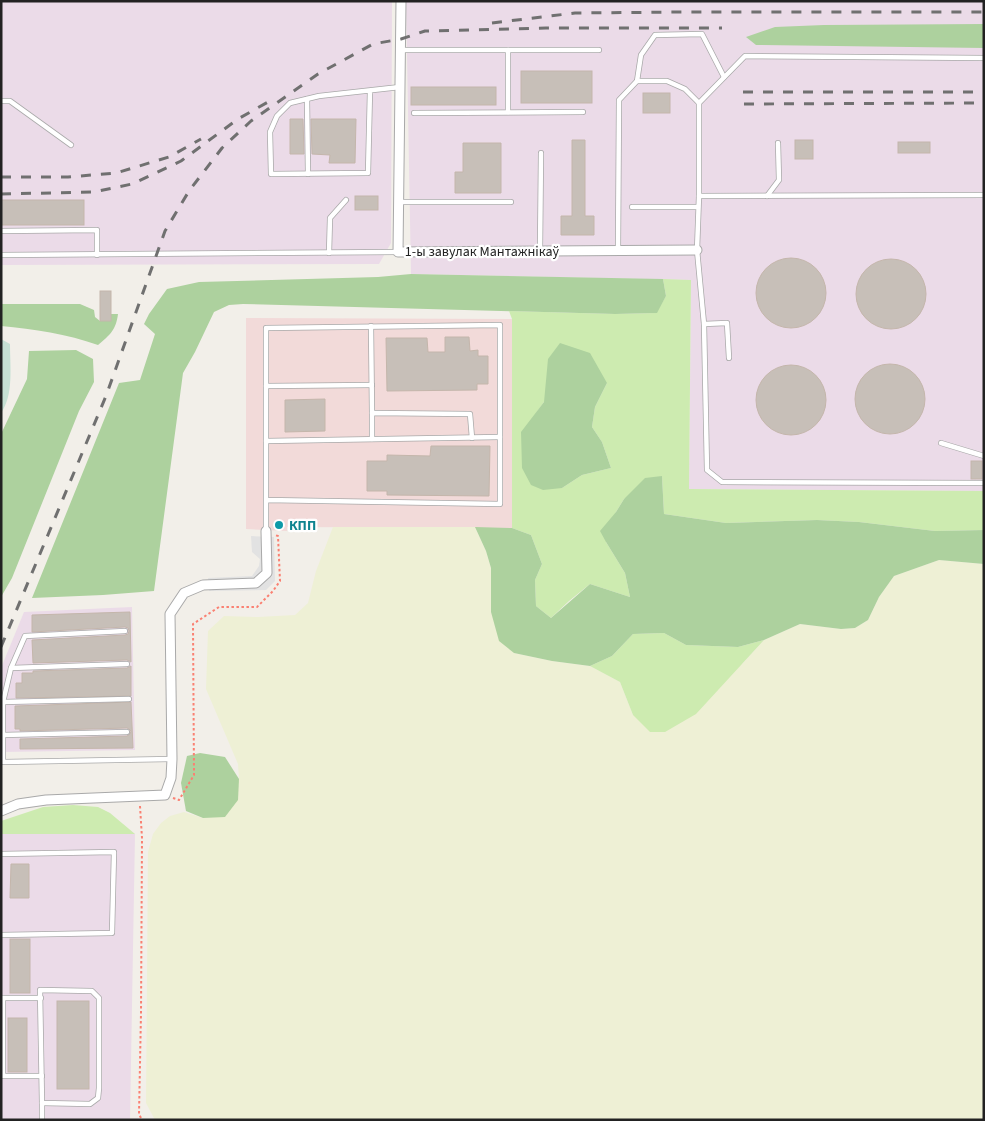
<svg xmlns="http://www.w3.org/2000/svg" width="985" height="1121" font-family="'Source Sans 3',sans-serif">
<rect width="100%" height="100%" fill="#f2efe9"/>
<!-- commercial -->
<polygon fill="#f2dad9" points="246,318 512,319 512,528 287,527 287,531 246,529"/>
<!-- industrial -->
<g fill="#ebdbe8">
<polygon points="1,1 392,1 391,243 379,264 1,265"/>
<polygon points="406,1 984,1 984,491 689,489 691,280 411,274"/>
<polygon points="132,607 135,750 1,752 1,668 24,612"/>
<polygon points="1,834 135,834 130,1120 1,1120"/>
</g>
<!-- farmland -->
<polygon fill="#eef0d5" points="333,527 475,527 486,551 491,568 491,612 514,653 552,661 590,666 620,682 633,715 743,663 764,640 800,624 841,629 855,628 868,620 879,597 894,576 939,560 984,564 984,1120 155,1120 146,1103 148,852 153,834 161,823 170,816 184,812 203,818 239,779 238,764 206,689 208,631 224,616 258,617 295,615 308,603 316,571"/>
<!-- grass -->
<g fill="#cdebb0" fill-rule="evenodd">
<path d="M 663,279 L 691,280 L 689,489 L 984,491 L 984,530 L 935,531 L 859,522 L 817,520 L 726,523 L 664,514 L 662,476 L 624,499 L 616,512 L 606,542 L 625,573 L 630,597 L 590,584 L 569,601 L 551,618 L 536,606 L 535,580 L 542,564 L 531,535 L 512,528 L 512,319 L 509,311 L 615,314 L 656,313 L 666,296 ZM 607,383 L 595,407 L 592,427 L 602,442 L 611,468 L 582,475 L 562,488 L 536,413 L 544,402 Z"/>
<polygon points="664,633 686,645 738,647 764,640 696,714 665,732 650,732 633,715 620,682 590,666 612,656 633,634"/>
<polygon points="73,805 98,807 110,813 135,834 1,834 1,821 43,807"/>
</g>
<!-- forest -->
<g fill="#add19e">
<polygon points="984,24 984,48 756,45 746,37 775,27 824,25"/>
<polygon points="411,274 663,279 666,296 657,313 615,314 243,304 229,305 214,312 195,352 183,373 154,591 103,595 32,598 119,383 140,380 155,334 144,324 149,314 167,289 199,282 378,277"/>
<path d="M 1,304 L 80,304 L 94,310 L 95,317 L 100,321 L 111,314 L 118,314 C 116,330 110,335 98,345 C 67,334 34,329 1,326 Z"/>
<polygon points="560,343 590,353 607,383 595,407 592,427 602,442 611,468 582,475 562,488 543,490 531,485 522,468 521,432 544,402 548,359"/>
<polygon points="76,350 93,359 94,382 79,411 12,578 1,597 1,434 27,379 29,351"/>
<polygon points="662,476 664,514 726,523 817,520 859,522 935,531 984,530 984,564 939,560 894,576 879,597 868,620 855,628 841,629 800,624 764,640 738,647 686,645 664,633 633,634 612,656 590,666 552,661 514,653 499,641 491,612 491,568 486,551 475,527 512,528 531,535 542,564 535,580 536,606 551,618 590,584 630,597 625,573 606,542 600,531 616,512 624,499 645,478"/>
<polygon points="200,753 225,757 239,779 238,800 225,817 203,818 186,811 181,783 187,756"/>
</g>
<!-- wetland -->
<path fill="#c6e0d4" d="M 1,339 L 10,344 C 10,366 14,395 1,413 Z"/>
<!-- parking -->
<polygon fill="#e2e2e2" points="251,536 274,537 275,581 266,590 209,591 208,578 252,576 259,566 260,559 252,552"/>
<!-- building -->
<g fill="#c7bfb8" stroke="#c4b6ab">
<rect x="521" y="71" width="71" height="32"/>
<rect x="411" y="87" width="85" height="18"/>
<rect x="643" y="93" width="27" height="20"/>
<polygon points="290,119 303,119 304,154 290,154"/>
<polygon points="311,119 356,119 355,163 329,163 330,155 312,154"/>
<polygon points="572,140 585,140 585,216 594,216 594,235 561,235 561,216 572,216"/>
<rect x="795" y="140" width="18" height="19"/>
<rect x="898" y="142" width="32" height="11"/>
<polygon points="463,143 501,143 501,193 455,193 455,172 463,172"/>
<rect x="355" y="196" width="23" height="14"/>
<rect x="1" y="200" width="83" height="25"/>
<circle cx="791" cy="293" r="35"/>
<circle cx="891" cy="294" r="35"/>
<rect x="100" y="291" width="11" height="30"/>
<polygon points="445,337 469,337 470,351 478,350 478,356 488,356 488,384 477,384 477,390 387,391 386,338 427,338 428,352 445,352"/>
<circle cx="890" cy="399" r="35"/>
<circle cx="791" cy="400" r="35"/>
<polygon points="325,399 325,431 285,432 285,400"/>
<polygon points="431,446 490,446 489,496 387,495 387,491 367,491 367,461 387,461 387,455 430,456"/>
<rect x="971" y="461" width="11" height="18"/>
<polygon points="130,612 131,662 127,660 33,663 32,640 125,635 128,634 129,631 128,628 125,627 32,632 32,615"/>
<polygon points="131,666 131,696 16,698 16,683 22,683 22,673 33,673 33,671 127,668"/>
<polygon points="131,702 133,748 20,749 20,739 127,736 130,734 131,731 129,729 127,728 20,731 20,729 15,729 15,706"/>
<polygon points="11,864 29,864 29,898 10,898"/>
<rect x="10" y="939" width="20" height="54"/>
<rect x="57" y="1001" width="32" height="88"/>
<rect x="8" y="1018" width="19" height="54"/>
</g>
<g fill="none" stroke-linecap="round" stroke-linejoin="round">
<!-- lane casing -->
<g stroke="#a9a9a9" stroke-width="6">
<g id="lane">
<polyline points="401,50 599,50"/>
<polyline points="508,50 508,112"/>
<polyline points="637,81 641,55 655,35 702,34 724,77"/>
<polyline points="370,91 368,173 271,174 270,132 277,116 290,103 319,96 400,87"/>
<polyline points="307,99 308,174"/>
<polyline points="1,101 10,101 71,145"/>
<polyline points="414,113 583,112"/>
<polyline points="984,195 699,196 697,250 704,324 707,470 722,482 984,483"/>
<polyline points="699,196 699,103 745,56 984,58"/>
<polyline points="767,196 779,180 778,143"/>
<polyline points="399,202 511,202"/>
<polyline points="632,207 698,207"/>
<polyline points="1,231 97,230 97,255"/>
<polyline points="618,250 619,100 637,81 667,81 685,89 699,103"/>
<polyline points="540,251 541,153"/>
<polyline points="329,253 330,218 346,200"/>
<polyline points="1,255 398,252"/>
<polyline points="704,324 727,323 729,358"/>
<polyline points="371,326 372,413"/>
<polyline points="266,386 372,385"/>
<polyline points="372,439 372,413 470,414 472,438"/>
<polyline points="266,441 500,437"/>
<polyline points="941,443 984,456"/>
<polyline points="266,500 500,504 500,325 266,328 266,531"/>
<polyline points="11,668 25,636 125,631"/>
<polyline points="3,702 11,668 127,664"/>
<polyline points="127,732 3,735 3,762 172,759"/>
<polyline points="3,735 3,702 129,699"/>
<polyline points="1,854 114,852 112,933 1,935"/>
<polygon points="40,990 92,991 99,998 99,1088 98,1098 90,1104 42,1103"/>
<polyline points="1,998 41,998"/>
<polyline points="3,998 3,1076 42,1076"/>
<polyline points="42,1120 42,1103"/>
</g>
</g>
<!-- street casing -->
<g stroke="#a9a9a9" stroke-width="11">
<g id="street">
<polyline points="401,1 398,252 697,250"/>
<polyline points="1,811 18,804 46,800 165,795 171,778 172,759 170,614 184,593 203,585 256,583 267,573 266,531"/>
</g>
</g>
<!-- path -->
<g stroke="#fa8072" stroke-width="2" stroke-dasharray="2.5 2.5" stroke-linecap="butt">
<polyline points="173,798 179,800 194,775 193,624 219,607 257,607 273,591 280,581 278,536 275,535"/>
<polyline points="140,806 142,838 141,1013 139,1114 142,1120"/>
</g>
<!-- lane -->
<use href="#lane" stroke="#fff" stroke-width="4.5"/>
<!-- street -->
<use href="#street" stroke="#fff" stroke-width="9"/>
<!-- rail -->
<g stroke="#707070" stroke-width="3" stroke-dasharray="10 10" stroke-linecap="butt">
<polyline points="492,23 575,13 684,12 984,12"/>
<polyline points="743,92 984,92"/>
<polyline points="744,104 984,103"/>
<polyline points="1,177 68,177 116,173 169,157 201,139"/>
<polyline points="1,194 94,192 132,184 181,161 238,119 268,102"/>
<polyline points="1,647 106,396 165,231 189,191 222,148 251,121 318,74 373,44 401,39 425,31 546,28 722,28"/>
</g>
</g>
<!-- markers -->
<circle fill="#0f9aa8" stroke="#fff" stroke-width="2" cx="279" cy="525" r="5"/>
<g text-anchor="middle" stroke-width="4.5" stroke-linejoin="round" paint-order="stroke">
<!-- street labels -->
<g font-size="14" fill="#222" stroke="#fff">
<text x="482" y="256">1-ы завулак Мантажнікаў</text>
</g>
<!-- culture labels -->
<g font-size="14" font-weight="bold" fill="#0d838f" stroke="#fff" text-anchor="start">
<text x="289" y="530">КПП</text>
</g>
</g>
<!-- border -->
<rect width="985" height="1121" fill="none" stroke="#222222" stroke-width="5"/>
</svg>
